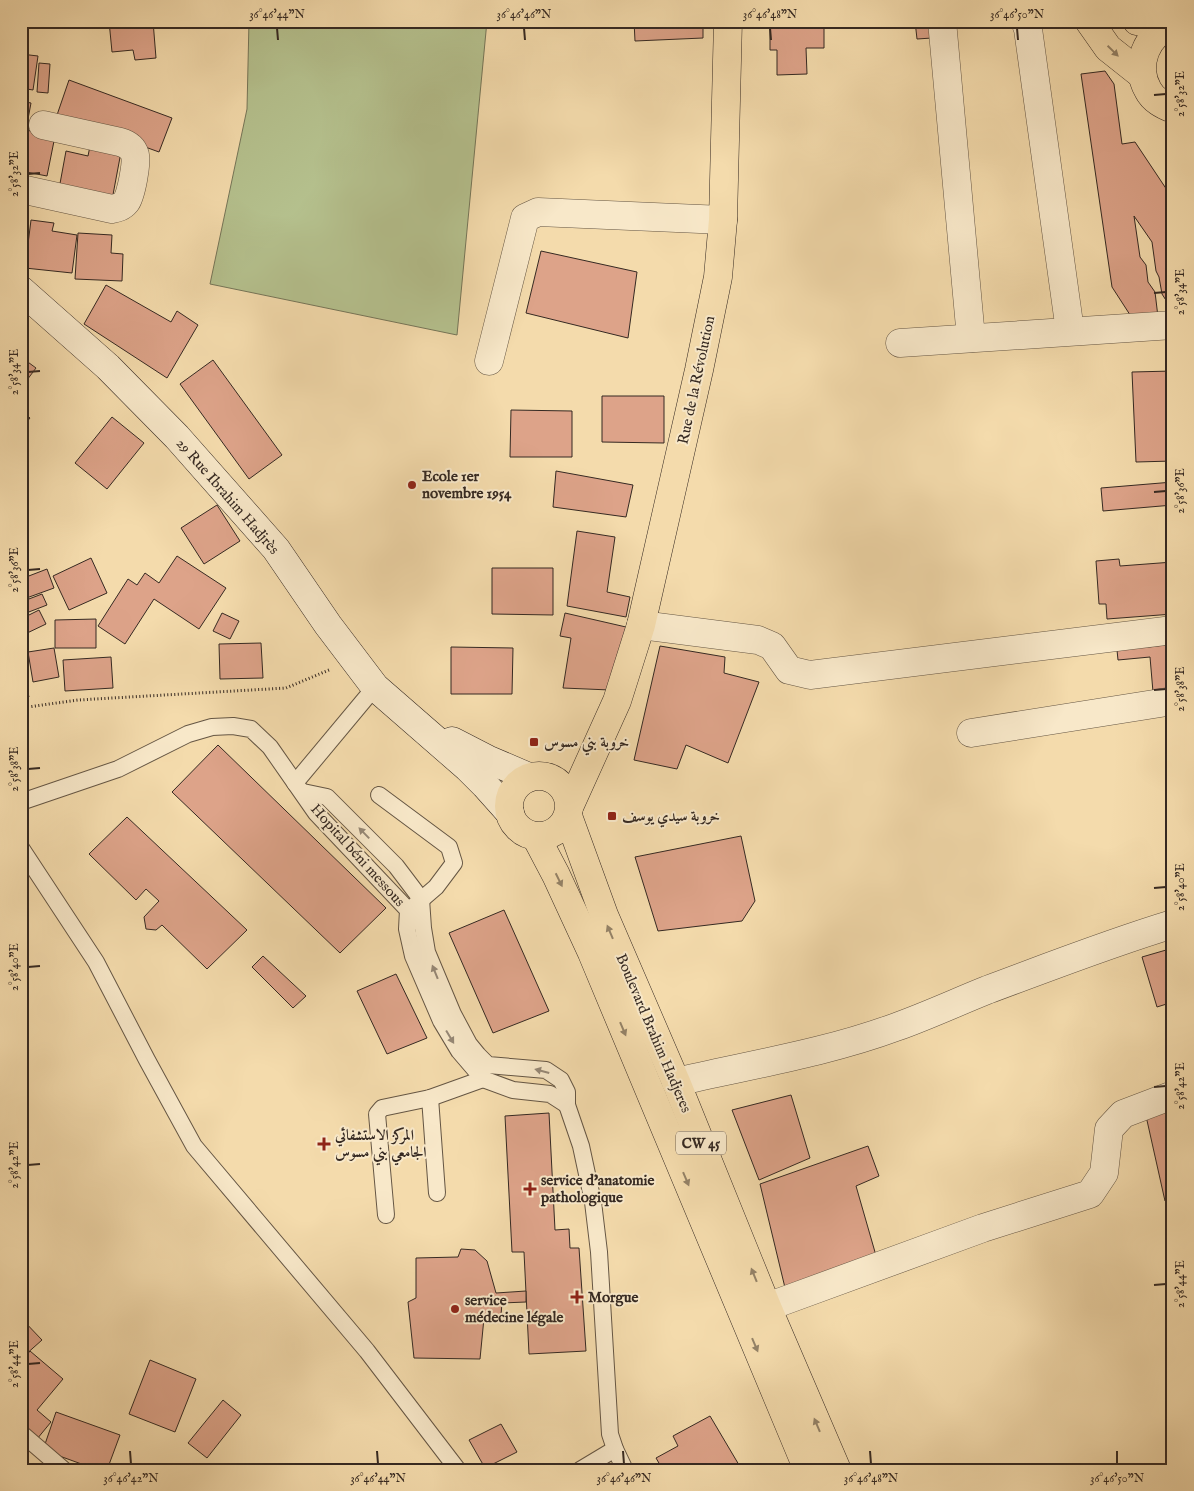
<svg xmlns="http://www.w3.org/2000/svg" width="1194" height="1491" font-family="'IM FELL English',Amiri,serif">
<rect width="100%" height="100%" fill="#f4dbac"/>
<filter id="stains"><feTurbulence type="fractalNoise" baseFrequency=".004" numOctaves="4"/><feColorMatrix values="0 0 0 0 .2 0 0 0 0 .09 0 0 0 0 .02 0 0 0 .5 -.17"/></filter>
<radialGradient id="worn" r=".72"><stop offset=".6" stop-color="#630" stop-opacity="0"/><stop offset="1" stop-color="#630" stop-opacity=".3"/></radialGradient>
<!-- green -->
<polygon fill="#b5c18e" stroke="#757558" points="249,21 487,21 457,335 210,284 247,109"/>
<!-- building -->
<g fill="#dda389" stroke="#352922">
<polygon points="109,21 153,21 156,58 135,60 133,50 112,52"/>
<polygon points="634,21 703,21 703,38 635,41"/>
<polygon points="770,21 824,21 824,48 806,48 807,74 777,75 777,50 770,50"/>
<polygon points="915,21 946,21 947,37 917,39"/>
<polygon points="21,54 38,56 33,90 21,88"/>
<polygon points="39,63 50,64 48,93 37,92"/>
<polygon points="1105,71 1114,84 1122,144 1135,142 1173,199 1173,314 1170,314 1169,305 1162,294 1159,277 1156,271 1152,242 1134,216 1140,257 1146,265 1148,282 1155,292 1158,317 1134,321 1112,287 1081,74"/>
<polygon points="69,80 172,118 159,152 57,115"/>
<polygon points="21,101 31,103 28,119 21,118"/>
<polygon points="21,129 55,136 47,176 21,171"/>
<polygon points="90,146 121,152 112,200 59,189 66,151 88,156"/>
<polygon points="31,220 54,223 52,231 77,235 72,273 25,268"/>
<polygon points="78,233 112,235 111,253 123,254 122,281 75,279"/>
<polygon points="541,251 637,272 628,338 526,313"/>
<polygon points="106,285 171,322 177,311 198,325 167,378 84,324"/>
<polygon points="21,357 36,368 21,388"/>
<polygon points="213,360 282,455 249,479 180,384"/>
<polygon points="1173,371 1173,461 1136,462 1132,372"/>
<polygon points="602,396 664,396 664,443 602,442"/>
<polygon points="21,410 30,418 21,429"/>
<polygon points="511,410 572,411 572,457 510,457"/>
<polygon points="112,417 144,443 107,489 75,463"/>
<polygon points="556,471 633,485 626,517 553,507"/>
<polygon points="1173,482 1173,505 1103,511 1101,488"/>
<polygon points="217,505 240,541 204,564 181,528"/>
<polygon points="577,531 615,537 607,592 630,597 626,617 567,606"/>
<polygon points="177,556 226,588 199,629 154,599 125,644 98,626 128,579 137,585 145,573 159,583"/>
<polygon points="91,558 107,593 69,610 53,576"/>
<polygon points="1119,559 1120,566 1173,562 1173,614 1107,619 1106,604 1099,604 1096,561"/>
<polygon points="492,568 553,568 553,615 492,614"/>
<polygon points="47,569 54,588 21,600 21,579"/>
<polygon points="42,594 47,605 21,615 21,602"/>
<polygon points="39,610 46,624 23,635 21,631 21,619"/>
<polygon points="222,613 239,621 230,639 213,631"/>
<polygon points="565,613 626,627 610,690 563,688 571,638 560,636"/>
<polygon points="96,619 96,648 55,648 55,620"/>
<polygon points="1115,630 1148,647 1173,644 1173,690 1153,692 1150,657 1118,660"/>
<polygon points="261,643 263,678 220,679 219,644"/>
<polygon points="660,646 725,657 724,673 759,682 728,763 686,745 677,769 634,760"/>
<polygon points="451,647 513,648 512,694 451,694"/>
<polygon points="54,648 59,677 33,682 28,652"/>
<polygon points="111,657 113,688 65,691 63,660"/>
<polygon points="21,667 29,697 21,699"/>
<polygon points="218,745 386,908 340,953 172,792"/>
<polygon points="127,817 247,930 207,969 162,925 156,930 146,929 144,917 159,901 146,889 136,900 89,854"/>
<polygon points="741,836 755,901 742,921 658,931 635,857"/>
<polygon points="504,910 549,1011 493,1033 449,933"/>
<polygon points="1173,948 1173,1002 1157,1007 1142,957"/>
<polygon points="263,956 306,996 293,1008 252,967"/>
<polygon points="396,974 427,1038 387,1054 357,991"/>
<polygon points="791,1095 810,1158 759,1180 732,1110"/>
<polygon points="1173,1101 1173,1199 1165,1201 1144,1107"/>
<polygon points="549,1113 555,1230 569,1229 570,1248 579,1248 586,1351 529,1354 524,1252 512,1252 505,1116"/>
<polygon points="868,1146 879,1176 856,1186 877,1259 787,1296 760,1184"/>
<polygon points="461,1249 475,1250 487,1261 496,1293 526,1291 526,1302 502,1303 501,1315 484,1318 480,1359 414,1358 408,1302 416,1298 416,1258 458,1257"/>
<polygon points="21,1318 42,1340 24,1356 21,1353"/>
<polygon points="30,1351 63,1379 37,1410 51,1422 37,1439 21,1426 21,1362"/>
<polygon points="150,1360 196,1379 175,1432 129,1414"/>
<polygon points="223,1400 241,1415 207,1458 188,1443"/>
<polygon points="56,1412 120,1435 107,1470 98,1470 43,1450"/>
<polygon points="710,1416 742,1470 663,1470 656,1458 678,1446 673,1436"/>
<polygon points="501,1424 517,1452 485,1468 469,1440"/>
</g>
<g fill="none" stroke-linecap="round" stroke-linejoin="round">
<!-- service casing -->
<g stroke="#655644" stroke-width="18">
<g id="service">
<polyline points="295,783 375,687"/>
<polyline points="303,792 327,797 396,866 421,899 423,928 427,952 453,1014 469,1044 478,1055 488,1065 546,1070 561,1080 567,1092 567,1105 581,1146 593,1202 599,1252 610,1434 615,1449 625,1470"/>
<polyline points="379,795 449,847 454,863 436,887 414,906"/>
<polyline points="21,802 118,769 188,734 212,727 233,726 251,729 270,747 316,813 408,910 407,929 413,956 441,1021 459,1051 483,1079 513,1090 550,1094 567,1105"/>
<polyline points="21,848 96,962 147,1060 194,1146 367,1351 458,1470"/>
<polyline points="430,1098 437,1193"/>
<polyline points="386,1215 377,1114 382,1108 430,1098 483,1079"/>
<polyline points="21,1433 64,1470"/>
<polyline points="580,1470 615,1449"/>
</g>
</g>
<!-- minor casing -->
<g stroke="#655644" stroke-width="29">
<g id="minor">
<polyline points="942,21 971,338"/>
<polyline points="1025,21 1028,29 1070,331"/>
<path d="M 21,189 L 112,209 C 117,208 122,207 126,202 C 131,196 137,163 135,155 C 133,148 127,144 120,142 L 43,125"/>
<polyline points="900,343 1173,325"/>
<polyline points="489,361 525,218 538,212 723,220"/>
<polyline points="641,625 758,640 772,646 789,670 810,675 1173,630"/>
<polyline points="971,733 1173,701"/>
<path d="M 676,1082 C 749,1065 826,1053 896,1027 C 927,1016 957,1002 987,990 C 1049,967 1110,943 1173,924"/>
<polyline points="767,1307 983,1228 1090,1194 1104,1173 1109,1129 1123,1114 1173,1095"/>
</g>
</g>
<!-- secondary casing -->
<g stroke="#352922" stroke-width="29">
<g id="secondary">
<polyline points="21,290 108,367 177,437 276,549 328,625 375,687 468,768 485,785 510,813"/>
<polyline points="452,741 487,759 529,777"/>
</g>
</g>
<!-- primary casing -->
<g stroke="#352922" stroke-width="29">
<g id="primary">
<polyline points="1089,21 1108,48 1142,75"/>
<polyline points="1137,21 1166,27"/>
<path d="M 1173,25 C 1146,33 1134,66 1148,90 C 1153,100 1163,105 1173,109"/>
<circle cx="539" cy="806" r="30"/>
<polyline points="570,805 617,701 641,625 699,370 718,277 723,220 728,21"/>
<polyline points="568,816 604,915 676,1082 767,1307 837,1470"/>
<polyline points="536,837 556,875 592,953 808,1470"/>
</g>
</g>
<!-- path -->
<polyline stroke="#352922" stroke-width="3" stroke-dasharray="1 2.5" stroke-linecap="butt" points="21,708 78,700 286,688 329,670"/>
<!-- service -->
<use href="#service" stroke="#f8e8c9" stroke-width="16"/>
<!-- minor -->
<use href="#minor" stroke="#f8e8c9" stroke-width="28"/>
<!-- secondary -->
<use href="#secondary" stroke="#f8e8c9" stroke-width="28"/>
<!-- primary -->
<use href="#primary" stroke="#f4dbac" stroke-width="28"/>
</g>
<!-- one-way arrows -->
<defs><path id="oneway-solid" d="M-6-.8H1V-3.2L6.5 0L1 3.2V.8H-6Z" transform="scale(1.25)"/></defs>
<g fill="#948267">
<use href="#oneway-solid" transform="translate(1113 51) rotate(44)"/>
<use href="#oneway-solid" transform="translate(559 880) rotate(64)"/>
<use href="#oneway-solid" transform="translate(610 932) rotate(-113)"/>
<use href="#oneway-solid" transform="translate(623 1029) rotate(67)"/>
<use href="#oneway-solid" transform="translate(686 1179) rotate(67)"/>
<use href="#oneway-solid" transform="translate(754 1275) rotate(-112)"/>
<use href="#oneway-solid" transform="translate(755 1345) rotate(67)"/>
<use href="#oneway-solid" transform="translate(817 1425) rotate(-113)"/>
</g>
<g fill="#968876">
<use href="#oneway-solid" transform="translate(364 833) rotate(-134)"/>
<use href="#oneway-solid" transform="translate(435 972) rotate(-112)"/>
<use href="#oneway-solid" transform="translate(450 1037) rotate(59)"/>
<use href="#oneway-solid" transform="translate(542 1071) rotate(-165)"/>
</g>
<!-- ticks -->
<path fill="none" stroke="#352922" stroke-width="2" d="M 277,28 L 278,40M 524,28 L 525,40M 770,28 L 771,40M 1017,28 L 1018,40M 1154,95 L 1166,94M 28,174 L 40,173M 1154,293 L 1166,292M 28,372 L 40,371M 1154,492 L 1166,491M 28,570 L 40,569M 1154,690 L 1166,689M 28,769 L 40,768M 1154,888 L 1166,887M 28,967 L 40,966M 1154,1087 L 1166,1086M 28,1165 L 40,1164M 1154,1285 L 1166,1284M 28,1364 L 40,1363M 130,1451 L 131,1464M 377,1451 L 378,1464M 623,1451 L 624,1464M 870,1451 L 871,1464M 1117,1451 L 1117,1464"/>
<!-- markers -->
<g fill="#8f2418" stroke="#f8e8c9" stroke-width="2">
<circle cx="412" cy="485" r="5"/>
<rect x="529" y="737" width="10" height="10" rx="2.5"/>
<rect x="607" y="811" width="10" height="10" rx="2.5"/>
<path d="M321.5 1136.5h5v5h5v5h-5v5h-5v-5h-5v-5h5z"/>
<path d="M527.5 1181.5h5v5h5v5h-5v5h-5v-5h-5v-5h5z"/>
<path d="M574.5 1289.5h5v5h5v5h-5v5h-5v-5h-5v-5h5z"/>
<circle cx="455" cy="1309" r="5"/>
</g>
<g text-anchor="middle" stroke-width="4" stroke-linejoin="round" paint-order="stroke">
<!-- shield labels -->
<rect fill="#f8e8c9" stroke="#706254" stroke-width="1" x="676" y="1131.5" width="50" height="23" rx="4"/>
<g font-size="14" font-weight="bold" fill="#352922">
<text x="701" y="1148">CW 45</text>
</g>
<!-- street labels -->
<g font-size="15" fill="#352922" stroke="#f8e8c9">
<text transform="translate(696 380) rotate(-78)" y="5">Rue de la Révolution</text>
<text transform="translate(228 496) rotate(49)" y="5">29 Rue Ibrahim Hadjrès</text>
<text transform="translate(358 855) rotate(48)" y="5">Hopital béni messous</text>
<text transform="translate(654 1033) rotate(67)" y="5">Boulevard Brahim Hadjeres</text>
</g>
<!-- poi labels -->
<g font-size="15" font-weight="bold" fill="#352922" stroke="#f8e8c9" text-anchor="start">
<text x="422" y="481">Ecole 1er<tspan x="422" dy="17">novembre 1954</tspan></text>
<text x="544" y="747">خروبة بني مسوس</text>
<text x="622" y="821">خروبة سيدي يوسف</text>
<text x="335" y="1140">المركز الاستشفائي<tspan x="335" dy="17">الجامعي بني مسوس</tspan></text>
<text x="541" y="1185">service d'anatomie<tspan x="541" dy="17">pathologique</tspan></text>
<text x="588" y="1302">Morgue</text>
<text x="465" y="1305">service<tspan x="465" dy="17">médecine légale</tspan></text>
</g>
</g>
<!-- margin -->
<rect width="1194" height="1491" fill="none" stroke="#f4dbac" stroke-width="55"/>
<rect x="28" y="28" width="1138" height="1436" fill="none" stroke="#352922" stroke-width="2"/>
<g font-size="12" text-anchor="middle" fill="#352922">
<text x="277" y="18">36°46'44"N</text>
<text x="524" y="18">36°46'46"N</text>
<text x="770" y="18">36°46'48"N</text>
<text x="1017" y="18">36°46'50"N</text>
<text transform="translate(1180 94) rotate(-90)" y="4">2°58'32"E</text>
<text transform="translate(14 174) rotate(-90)" y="4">2°58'32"E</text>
<text transform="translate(1180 292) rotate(-90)" y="4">2°58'34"E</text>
<text transform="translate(14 372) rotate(-90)" y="4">2°58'34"E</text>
<text transform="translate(1180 491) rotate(-90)" y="4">2°58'36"E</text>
<text transform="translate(14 570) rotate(-90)" y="4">2°58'36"E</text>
<text transform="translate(1180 689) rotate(-90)" y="4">2°58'38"E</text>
<text transform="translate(14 769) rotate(-90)" y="4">2°58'38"E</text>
<text transform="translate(1180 887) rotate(-90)" y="4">2°58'40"E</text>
<text transform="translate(14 967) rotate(-90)" y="4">2°58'40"E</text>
<text transform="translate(1180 1086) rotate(-90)" y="4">2°58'42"E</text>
<text transform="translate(14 1165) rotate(-90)" y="4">2°58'42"E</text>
<text transform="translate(1180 1284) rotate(-90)" y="4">2°58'44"E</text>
<text transform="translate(14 1364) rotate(-90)" y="4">2°58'44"E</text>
<text x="131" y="1482">36°46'42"N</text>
<text x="378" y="1482">36°46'44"N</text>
<text x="624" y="1482">36°46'46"N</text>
<text x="871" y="1482">36°46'48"N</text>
<text x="1117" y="1482">36°46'50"N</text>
</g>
<rect width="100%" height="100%" filter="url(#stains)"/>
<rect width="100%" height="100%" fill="url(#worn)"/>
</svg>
